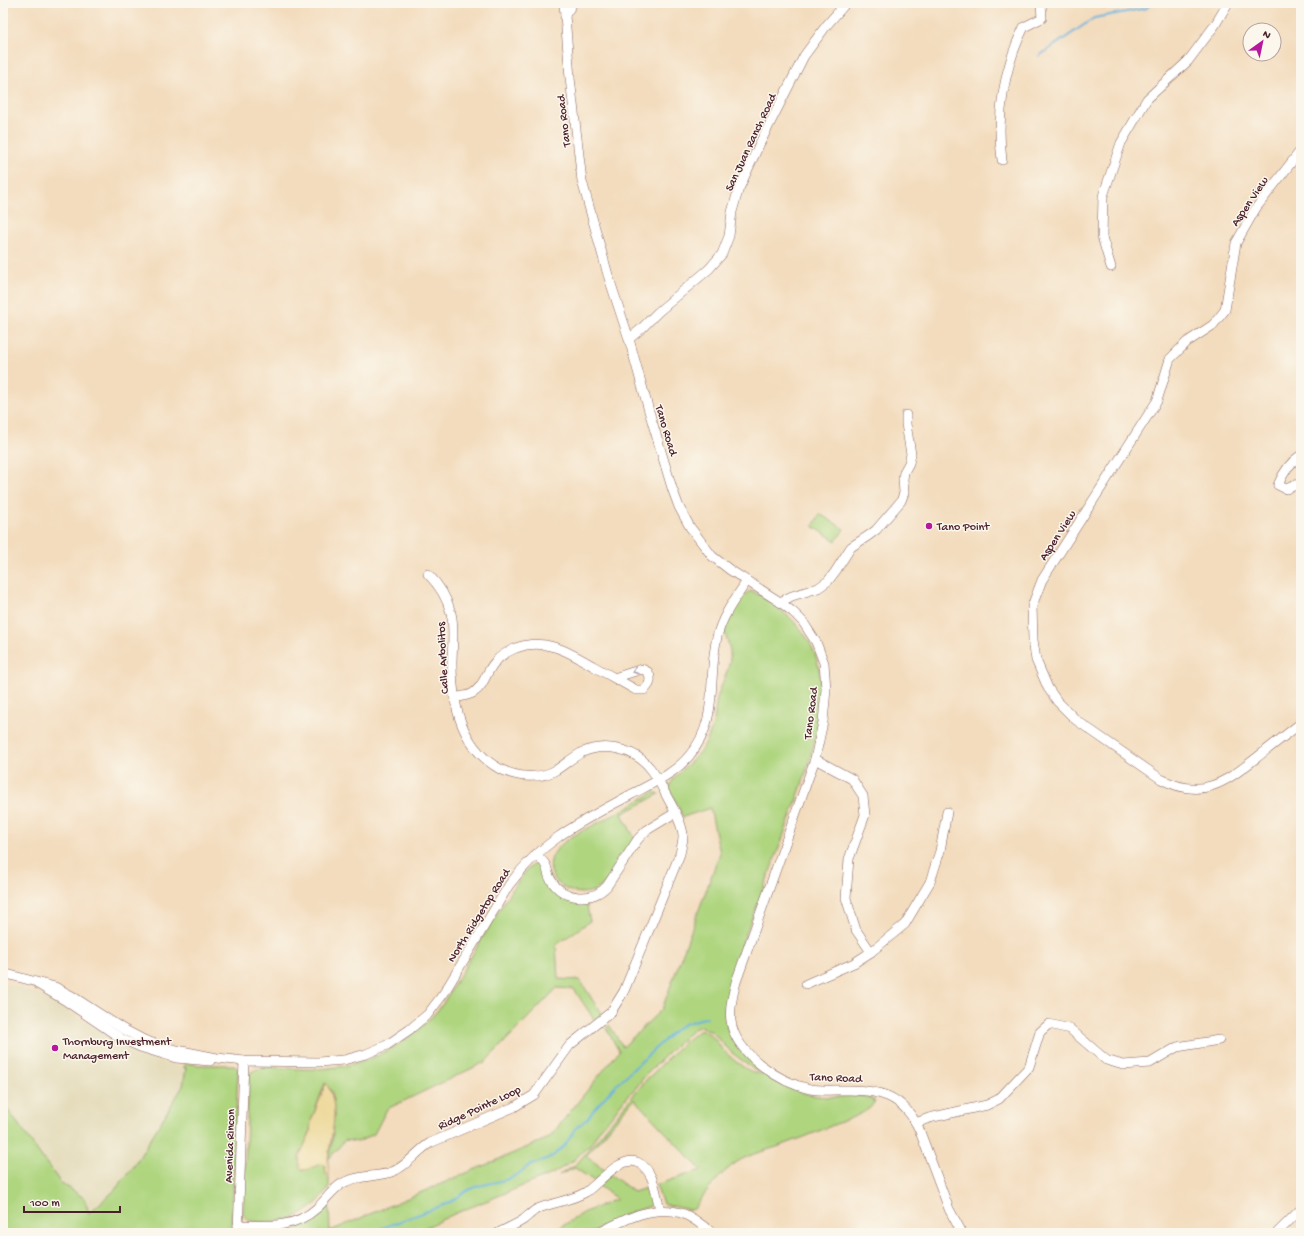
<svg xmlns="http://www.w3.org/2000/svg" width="1304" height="1236" font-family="'Gochi Hand',sans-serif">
<rect width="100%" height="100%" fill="#fbf7ec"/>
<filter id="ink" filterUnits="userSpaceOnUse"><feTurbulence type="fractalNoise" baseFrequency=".025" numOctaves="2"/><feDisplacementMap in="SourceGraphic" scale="8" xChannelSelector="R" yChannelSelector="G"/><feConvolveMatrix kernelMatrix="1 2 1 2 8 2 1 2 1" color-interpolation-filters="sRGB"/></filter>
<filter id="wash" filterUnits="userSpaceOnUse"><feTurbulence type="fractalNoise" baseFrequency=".012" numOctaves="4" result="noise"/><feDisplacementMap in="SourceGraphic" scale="16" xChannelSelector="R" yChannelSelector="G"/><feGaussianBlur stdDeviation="0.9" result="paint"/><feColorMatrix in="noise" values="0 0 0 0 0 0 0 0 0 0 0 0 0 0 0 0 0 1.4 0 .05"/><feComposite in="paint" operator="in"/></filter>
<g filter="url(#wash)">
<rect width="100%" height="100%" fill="#f3dcbd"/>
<!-- built -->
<polygon fill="#e4dbba" points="3,983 28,990 55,1002 132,1051 156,1061 186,1068 183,1086 132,1169 114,1191 89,1213 84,1198 60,1182 5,1106 3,1096"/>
<!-- green -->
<g fill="#afd57f" stroke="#7c7a55">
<polygon points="820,514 844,529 836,541 813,526"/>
<path d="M 751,591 C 761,595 770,603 779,609 C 840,652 822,719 804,779 C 792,813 779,848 766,882 C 753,917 718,993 727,1027 C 732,1046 747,1058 760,1070 L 758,1071 L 753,1069 L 731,1052 L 712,1032 L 702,1027 L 698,1027 L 693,1030 L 674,1047 L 644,1077 L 635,1089 L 626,1097 L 611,1117 L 600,1129 L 590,1145 L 583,1151 L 573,1161 L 552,1174 L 454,1214 L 414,1233 L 279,1233 C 299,1231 316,1220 329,1205 L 330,1231 L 549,1138 L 619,1051 L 606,1028 L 609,1025 L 623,1047 L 662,1009 L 720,853 L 710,808 L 683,817 L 669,788 C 671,777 691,763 699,753 C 706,744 712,731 714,720 C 716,712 715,703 718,695 C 722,681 732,667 730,651 C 729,644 726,637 724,630 C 725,621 741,593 751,591 Z"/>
<path d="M 654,792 L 659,794 L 622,814 L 635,839 C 627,851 610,882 599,888 C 572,905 533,874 559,847 C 570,836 584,830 598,823 C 617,814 636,802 654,792 Z"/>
<path d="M 535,863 C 541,865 543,869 547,873 C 559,889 564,903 586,901 L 590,921 L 556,945 L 558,979 L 580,980 L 602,1015 L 595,1021 L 574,989 L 557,988 L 485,1062 L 387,1109 L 374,1134 L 358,1142 L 345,1140 L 328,1160 L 333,1136 L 332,1125 L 334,1116 L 332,1092 L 325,1083 L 311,1121 L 310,1133 L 299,1157 L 313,1167 L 322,1164 L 325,1165 L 326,1175 L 329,1178 L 329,1188 C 323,1196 316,1205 308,1210 C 304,1212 300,1215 297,1216 C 286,1221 245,1228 243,1213 L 249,1076 L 251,1072 C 262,1064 289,1069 302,1069 C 359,1071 407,1049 442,1005 L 509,894 L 527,870 Z"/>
<path d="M 699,1031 C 703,1031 703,1030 706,1032 C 713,1035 718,1044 723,1050 C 731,1058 752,1077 763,1073 C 785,1088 809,1098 836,1097 C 847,1097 866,1093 875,1101 C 871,1109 864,1112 856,1116 C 832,1125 809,1136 785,1144 C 770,1150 751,1153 737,1162 C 719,1174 706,1192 694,1209 L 690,1210 L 663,1204 L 656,1185 L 701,1170 L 634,1099 L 586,1156 L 606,1171 L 594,1181 L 575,1168 L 559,1175 L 574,1166 L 580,1160 L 646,1080 C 663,1065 681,1042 699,1031 Z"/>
<polygon points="185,1063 199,1065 232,1065 236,1067 238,1069 231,1233 3,1233 3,1096 5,1106 60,1182 84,1198 89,1213 114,1191 132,1169 183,1086 186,1068 184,1068"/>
<polygon points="611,1175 634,1192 649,1187 653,1201 652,1205 648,1207 635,1211 589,1233 551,1233 585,1212 617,1199 598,1185"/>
</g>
<!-- sand -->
<path fill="#eeda9e" stroke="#9c7c64" d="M 326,1083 C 341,1106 331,1134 328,1159 C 328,1165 329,1172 329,1178 L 326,1175 L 325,1165 C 317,1162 311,1171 303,1170 L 300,1167 L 299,1157 L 310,1133 L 311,1121 Z"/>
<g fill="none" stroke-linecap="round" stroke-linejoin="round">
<!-- stream -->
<g stroke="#67b3e0" stroke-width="2">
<polyline points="1039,56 1094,18 1147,8 1151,3"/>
<polyline points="369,1233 449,1203 468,1190 479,1186 505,1180 517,1175 527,1167 553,1156 565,1145 577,1127 588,1118 594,1109 615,1086 674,1031 684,1024 707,1017"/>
</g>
</g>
</g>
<g filter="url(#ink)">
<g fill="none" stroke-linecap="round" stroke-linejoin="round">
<!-- minor casing -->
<g stroke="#85615e" stroke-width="10">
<g id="minor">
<path d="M 564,3 L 570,78 L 582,181 L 608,275 L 629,339 L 649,411 L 672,488 L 679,507 L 690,527 L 712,556 L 730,570 L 780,602 L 793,612 L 803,622 L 816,642 L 824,663 L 826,689 L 823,722 L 815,759 L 736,982 C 733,994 729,1008 731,1021 C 735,1053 780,1083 810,1089 C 821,1091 833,1090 844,1090 C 878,1089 903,1095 919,1129 L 949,1209 L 962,1233"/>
<polyline points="565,15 573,3"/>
<path d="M 1301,150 L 1256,208 L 1236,243 L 1225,310 L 1213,325 L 1187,342 L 1170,359 L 1157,401 L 1042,580 L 1032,606 L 1033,640 L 1036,660 L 1048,688 L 1057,701 L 1076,720 L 1161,779 C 1201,800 1224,783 1255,759 C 1270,747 1286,735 1301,723"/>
<path d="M 1002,160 C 996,116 1004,67 1024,27 L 1042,18 L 1041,3"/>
<polyline points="1111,267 1102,237 1103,196 1121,143 1147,99 1188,61 1215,25 1228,3"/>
<polyline points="629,339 641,329 658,312 709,269 722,254 729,236 732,212 738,191 759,145 804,56 826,26 846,3"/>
<path d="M 1301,455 C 1289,463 1283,473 1278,485 L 1286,489 L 1301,483"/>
<polyline points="780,602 792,596 818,588 828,581 835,572 851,547 868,536 876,530 901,501 904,493 903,479 904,472 909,463 911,454 906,424 906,415"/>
<path d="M 455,698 C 461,696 468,696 473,693 C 485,686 486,670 496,661 C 501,655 509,651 516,648 C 545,637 569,652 593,666 C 607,674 622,682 636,690 L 644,690 C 650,685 652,679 648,672 L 642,669 L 614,678"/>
<polyline points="815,759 852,779 863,796 865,815 849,859 846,898 856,930 871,952"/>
<path d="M 536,854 C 539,858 544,861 546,866 C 548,871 548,876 551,880 C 563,900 592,903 607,886 L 638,839 L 647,830 L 675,813"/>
<path d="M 3,973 L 55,987 L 72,996 L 123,1029 L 144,1040 L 167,1048 L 217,1058 L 244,1061 L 318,1062 L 344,1060 L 366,1054 L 387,1045 L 409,1030 L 428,1014 L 444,993 L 509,885 C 543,839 583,821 632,794 C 653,783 674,774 689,756 C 720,720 707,678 717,637 C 722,616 735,599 747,581"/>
<polyline points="806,984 854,963 871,952 905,924 930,882 940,851 947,812"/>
<polyline points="39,985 66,1001 122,1039 140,1047 176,1058 210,1061"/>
<polyline points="916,1123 929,1118 987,1105 999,1099 1029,1067 1040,1032 1049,1024 1070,1029 1106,1060 1123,1065 1150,1063 1177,1047 1219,1040"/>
<path d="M 238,1225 C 267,1226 294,1229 317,1208 C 326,1200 332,1189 343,1183 C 359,1174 378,1178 394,1171 C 408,1165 417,1151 430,1143 L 514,1107 L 534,1095 L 570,1045 L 611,1012 L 624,991 L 680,854 C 681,848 683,842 683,836 C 683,823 670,803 664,791 C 660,783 656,775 650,768 C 634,748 603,742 581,753 C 572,758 564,765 556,770 C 539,780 517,777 500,769 C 462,748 452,705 452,664 C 452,647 455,629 451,613 C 447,598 439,585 428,574"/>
<polyline points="238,1233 244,1061"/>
<path d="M 498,1233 C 506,1229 515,1225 523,1220 C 528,1216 532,1212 537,1209 C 553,1202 571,1201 586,1192 C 599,1183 620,1156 637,1162 C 654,1169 656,1194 660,1210"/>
<path d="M 599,1233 C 625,1219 655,1203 684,1214 C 694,1218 704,1227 713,1233"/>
<polyline points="1277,1233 1301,1209"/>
</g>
</g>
<!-- minor -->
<use href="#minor" stroke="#fff" stroke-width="9"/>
</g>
<!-- one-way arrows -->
<defs><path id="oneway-chevron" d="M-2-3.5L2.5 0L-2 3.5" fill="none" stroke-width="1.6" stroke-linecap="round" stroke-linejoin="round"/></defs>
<use stroke="#ae9aa0" href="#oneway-chevron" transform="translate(635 671) rotate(163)"/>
</g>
<!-- markers -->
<g fill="#b5179e" stroke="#fbf7ec" stroke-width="1.5">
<circle cx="929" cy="526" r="4"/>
<circle cx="55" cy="1048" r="4"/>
</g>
<g text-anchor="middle" stroke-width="3" stroke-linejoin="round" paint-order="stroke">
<!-- street labels -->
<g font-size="12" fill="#4a1f2b" stroke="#fbf7ec">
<text transform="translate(563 121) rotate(-97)" y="4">Tano Road</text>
<text transform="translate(750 142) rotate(-65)" y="4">San Juan Ranch Road</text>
<text transform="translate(1249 201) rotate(-56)" y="4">Aspen View</text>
<text transform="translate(667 430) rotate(73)" y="4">Tano Road</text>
<text transform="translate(1057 535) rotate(-57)" y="4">Aspen View</text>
<text transform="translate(442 658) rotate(-93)" y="4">Calle Arbolitos</text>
<text transform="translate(810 713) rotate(-83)" y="4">Tano Road</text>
<text transform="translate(478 915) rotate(-58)" y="4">North Ridgetop Road</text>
<text transform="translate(836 1077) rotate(2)" y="4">Tano Road</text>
<text transform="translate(479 1107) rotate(-25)" y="4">Ridge Pointe Loop</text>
<text transform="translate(229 1146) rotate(-88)" y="4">Avenida Rincon</text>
</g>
<!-- poi labels -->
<g font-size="12" fill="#4a1f2b" stroke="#fbf7ec" text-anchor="start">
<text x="937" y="530">Tano Point</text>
<text x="63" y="1045">Thornburg Investment<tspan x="63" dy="14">Management</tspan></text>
</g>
</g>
<!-- margin -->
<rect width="1304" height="1236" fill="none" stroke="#fbf7ec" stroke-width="16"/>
<!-- north arrow -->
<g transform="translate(1262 42) rotate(33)"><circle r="19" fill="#fbf7ec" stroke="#b4a19f"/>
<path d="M0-3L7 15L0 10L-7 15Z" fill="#b5179e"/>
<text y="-6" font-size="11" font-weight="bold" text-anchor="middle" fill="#4a1f2b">N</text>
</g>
<!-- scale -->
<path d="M24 1206v6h96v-6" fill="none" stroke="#4a1f2b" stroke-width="2"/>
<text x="30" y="1206" font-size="12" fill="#4a1f2b" stroke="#fbf7ec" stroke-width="3" paint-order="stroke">100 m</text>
</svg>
